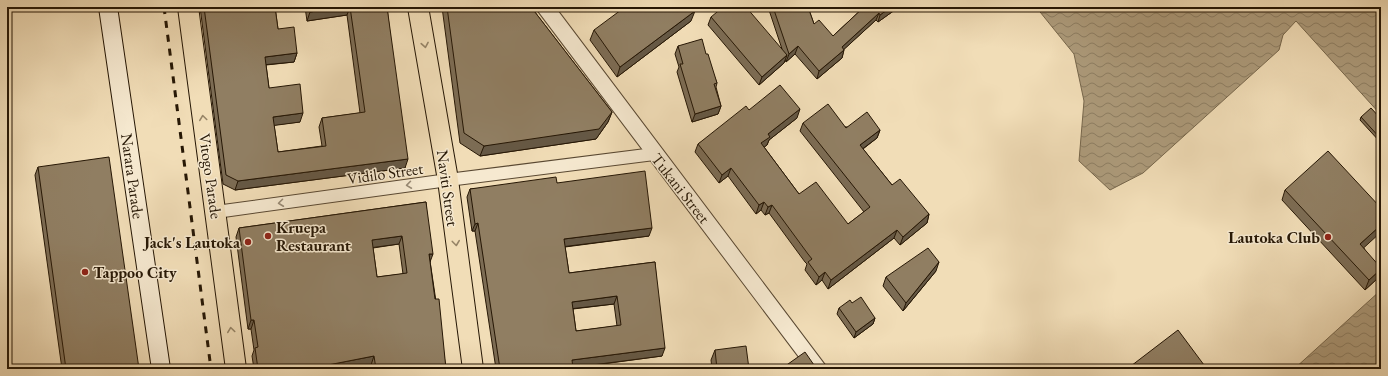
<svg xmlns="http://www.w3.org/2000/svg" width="1388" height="376" font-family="'EB Garamond',serif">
<defs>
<pattern id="water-waves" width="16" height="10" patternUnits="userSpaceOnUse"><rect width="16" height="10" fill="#ac9a7a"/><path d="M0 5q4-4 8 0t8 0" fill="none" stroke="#8c7d62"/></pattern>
</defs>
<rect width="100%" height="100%" fill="#f1ddb7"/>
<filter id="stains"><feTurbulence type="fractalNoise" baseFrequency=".005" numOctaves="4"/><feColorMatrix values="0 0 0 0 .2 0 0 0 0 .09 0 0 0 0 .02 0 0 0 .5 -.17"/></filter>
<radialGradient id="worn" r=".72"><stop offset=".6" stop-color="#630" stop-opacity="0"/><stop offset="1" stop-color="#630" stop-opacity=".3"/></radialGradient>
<!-- water -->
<g fill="url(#water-waves)" stroke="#76664b">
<polygon points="1036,7 1381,7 1381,115 1296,21 1283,35 1279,50 1143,173 1110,190 1079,161 1084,101 1074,54"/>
<polygon points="1381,290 1381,369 1294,369"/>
</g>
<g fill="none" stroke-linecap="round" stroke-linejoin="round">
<!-- minor casing -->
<g stroke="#594832" stroke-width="14">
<polyline id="minor" points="216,212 448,180 654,154"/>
</g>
<!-- tertiary casing -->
<g stroke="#594832" stroke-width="18">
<polyline id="tertiary" points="545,7 818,369"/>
</g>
<!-- secondary casing -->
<g stroke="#261705" stroke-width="20">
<polyline id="secondary" points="108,7 161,369"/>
</g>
<!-- primary casing -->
<g stroke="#261705" stroke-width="22">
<g id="primary">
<polyline points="188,7 236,369"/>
<polyline points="418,7 448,180 473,369"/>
</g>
</g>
<!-- minor -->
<use href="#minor" stroke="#f6e9d0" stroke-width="12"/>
<!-- tertiary -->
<use href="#tertiary" stroke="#f6e9d0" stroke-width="16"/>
<!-- secondary -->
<use href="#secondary" stroke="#f6e9d0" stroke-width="18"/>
<!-- primary -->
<use href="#primary" stroke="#f1ddb7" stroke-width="20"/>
<!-- rail -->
<polyline stroke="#261705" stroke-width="3" stroke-dasharray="7 7" stroke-linecap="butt" points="164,7 211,369"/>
</g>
<!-- wall -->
<g fill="#7c6c54" stroke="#261705" fill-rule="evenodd">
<polygon points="200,7 278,7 275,7 278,29 297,53 294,62 266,65 269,88 300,122 274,125 278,152 322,146 319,127 322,118 360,113 347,15 307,21 305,7 387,7 405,168 235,190 223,184"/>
<polygon points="442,7 531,7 612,112 608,122 596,139 480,156 460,143"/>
<polygon points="768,7 808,7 814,24 833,36 864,7 899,7 878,22 876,20 844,49 842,58 817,79 795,54 786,62 785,60 784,63 759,85 708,25 711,17 782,49"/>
<polygon points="691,21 617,77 590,40 594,30"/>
<polygon points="678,46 706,54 717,83 716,87 721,106 718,114 692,122 677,72 679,67 675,54"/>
<polygon points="749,110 797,118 769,140 767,145 764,147 799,194 848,224 864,212 800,131 803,123 880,130 877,138 863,149 892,185 929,214 927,223 900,245 894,238 828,289 822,280 816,285 805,270 807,264 805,262 769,213 765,215 761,210 756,214 728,176 719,183 695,152 698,144"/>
<polygon points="1361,117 1381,119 1381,143 1360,120"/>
<polygon points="38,167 139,369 62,369 35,175"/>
<path d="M 557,183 L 649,236 L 565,247 L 569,273 L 655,262 L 662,356 L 573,368 L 573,369 L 496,369 L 475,231 L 472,231 L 467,197 L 470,189 ZM 614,304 L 617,326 L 576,331 L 573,309 Z"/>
<polygon points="1285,190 1364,248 1378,278 1365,290 1282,200"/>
<path d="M 426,202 L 430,261 L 446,369 L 372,369 L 371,365 L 349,369 L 254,369 L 252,356 L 254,350 L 251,329 L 248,329 L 236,237 L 239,228 ZM 399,244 L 403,274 L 377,277 L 373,248 Z"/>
<polygon points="936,271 903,311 883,286 886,277"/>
<polygon points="839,308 875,318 873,324 854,338 837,314"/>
<polygon points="715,350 749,369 712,369 711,360"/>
</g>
<!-- shaded-wall -->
<g fill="#655845" stroke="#261705">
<polygon points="346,7 350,7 347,15 307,21 310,12"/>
<polygon points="891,7 899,7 878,22 880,15"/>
<polygon points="695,11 691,21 617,77 620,67"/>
<polygon points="879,13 876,20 839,54 842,47"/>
<polygon points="798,46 795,54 786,62 789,54"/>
<polygon points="844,50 842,58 817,79 819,71"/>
<polygon points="297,53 294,62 262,65 265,57"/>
<polygon points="787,55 784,63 759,85 762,77"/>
<polygon points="721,106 718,114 692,122 695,114"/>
<polygon points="800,109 797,118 769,140 767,145 758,152 761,143 768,134"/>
<polygon points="612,112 608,122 596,139 480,156 484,146"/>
<polygon points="303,113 300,122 270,126 273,117"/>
<polygon points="880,130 877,138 857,153 860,145"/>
<polygon points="408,159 405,168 235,190 238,181"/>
<polygon points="731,168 728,176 719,183 722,175"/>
<polygon points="764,202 761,210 756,214 759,205"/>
<polygon points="772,205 769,213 765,215 768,207"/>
<polygon points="929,214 927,223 900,245 903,237"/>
<polygon points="478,223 475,231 472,231 475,224"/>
<polygon points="1381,225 1381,232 1357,254 1360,244"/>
<polygon points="652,228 649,236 561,247 564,239"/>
<polygon points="897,230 894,238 828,289 831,280"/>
<polygon points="402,236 399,244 369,248 372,240"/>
<polygon points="429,254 433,254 430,262"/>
<polygon points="939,262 936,271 903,311 906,303"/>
<polygon points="1381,269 1378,278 1365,290 1369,280"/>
<polygon points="825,272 822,280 816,285 819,277"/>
<polygon points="617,296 614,304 569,309 572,302"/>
<polygon points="875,318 873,324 854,338 856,332"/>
<polygon points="251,320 254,320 251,329 248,329"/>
<polygon points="665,348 662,356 569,368 572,360"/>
<polygon points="374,356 371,365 349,369 327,369 328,365"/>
</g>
<!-- building -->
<g fill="#907e62" stroke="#261705" fill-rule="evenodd">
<polygon points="204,7 275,7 278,29 294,27 297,53 265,57 269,88 300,84 303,113 273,117 278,152 326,146 322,118 365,112 350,7 387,7 408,159 238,181 226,175"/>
<polygon points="309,7 346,7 310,12"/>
<polygon points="447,7 531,7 612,112 599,129 484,146 464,133"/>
<polygon points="625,7 693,7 695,11 620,67 594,30"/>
<polygon points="723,7 746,7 787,55 762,77 711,17"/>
<polygon points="773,7 808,7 814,24 819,20 833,36 864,7 891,7 880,15 879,13 842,47 844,50 819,71 798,46 789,54"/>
<polygon points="702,39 706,54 708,54 717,83 714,84 721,106 695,114 680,64 683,64 678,46"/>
<polygon points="780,85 800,109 768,134 770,137 761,143 799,194 816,182 848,224 870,207 803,123 828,104 846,128 867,112 880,130 860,145 892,185 900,179 929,214 903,237 897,230 831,280 825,272 819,277 808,262 812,259 808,254 772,205 768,207 764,202 759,205 731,168 722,175 698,144 746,106 749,110"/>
<polygon points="1371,108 1381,119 1381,139 1361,117"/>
<polygon points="1328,151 1381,208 1381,225 1360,244 1381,268 1381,269 1369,280 1285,190"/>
<polygon points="109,157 139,369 66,369 38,167"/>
<path d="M 645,171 L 652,228 L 564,239 L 569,273 L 655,262 L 665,348 L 572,360 L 573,369 L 500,369 L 478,223 L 475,224 L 470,189 L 556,177 L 557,183 ZM 617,296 L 621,325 L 576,331 L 572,302 Z"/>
<path d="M 426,202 L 433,254 L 429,254 L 435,299 L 439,299 L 446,369 L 376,369 L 374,356 L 328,365 L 329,369 L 258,369 L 255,348 L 258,347 L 254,320 L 251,320 L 239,228 ZM 402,236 L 407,273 L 377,277 L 372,240 Z"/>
<polygon points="928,248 939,262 906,303 886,277"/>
<polygon points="861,297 875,318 856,332 839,308 850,300 852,303"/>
<polygon points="1178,330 1207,369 1127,369"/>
<polygon points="746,346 749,369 717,369 715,350"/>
<polygon points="805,352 814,365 820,369 781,369"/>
<polygon points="970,364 975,369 966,369"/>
</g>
<!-- one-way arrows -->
<defs><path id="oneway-chevron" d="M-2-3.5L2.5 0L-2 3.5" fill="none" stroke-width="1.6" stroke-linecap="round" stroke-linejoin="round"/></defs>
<g stroke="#968467">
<use href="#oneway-chevron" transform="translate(425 45) rotate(80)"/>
<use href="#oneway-chevron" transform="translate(203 118) rotate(-98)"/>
<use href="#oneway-chevron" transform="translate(456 243) rotate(83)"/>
<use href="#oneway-chevron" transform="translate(231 330) rotate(-98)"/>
</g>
<g stroke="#988a75">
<use href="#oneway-chevron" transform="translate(409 185) rotate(172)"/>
<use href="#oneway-chevron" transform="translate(281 203) rotate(173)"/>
</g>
<!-- markers -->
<g fill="#8f2418" stroke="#f6e9d0" stroke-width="1.5">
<circle cx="268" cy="236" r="4"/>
<circle cx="1328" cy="237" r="4"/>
<circle cx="248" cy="242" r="4"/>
<circle cx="85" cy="272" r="4"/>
</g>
<g text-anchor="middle" stroke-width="3" stroke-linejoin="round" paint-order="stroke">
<!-- street labels -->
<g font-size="16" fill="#261705" stroke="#f6e9d0">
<text transform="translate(385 173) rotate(-8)" y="6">Vidilo Street</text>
<text transform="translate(133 176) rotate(82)" y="6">Narara Parade</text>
<text transform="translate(211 176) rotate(82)" y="6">Vitogo Parade</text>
<text transform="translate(448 188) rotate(82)" y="6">Naviti Street</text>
<text transform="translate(681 188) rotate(52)" y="6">Tukani Street</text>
</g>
<!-- poi labels -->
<g font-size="16" font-weight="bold" fill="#261705" stroke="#f6e9d0" text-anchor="start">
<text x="276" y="233">Kruepa<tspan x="276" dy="18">Restaurant</tspan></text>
<text x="1320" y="243" text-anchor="end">Lautoka Club</text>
<text x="240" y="248" text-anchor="end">Jack's Lautoka</text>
<text x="93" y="278">Tappoo City</text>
</g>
</g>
<!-- margin -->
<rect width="1388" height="376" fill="none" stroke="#f1ddb7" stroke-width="24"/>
<rect x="8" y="8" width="1372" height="360" fill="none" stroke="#261705" stroke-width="2"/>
<rect x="12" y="12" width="1364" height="352" fill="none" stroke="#261705"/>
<rect width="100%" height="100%" filter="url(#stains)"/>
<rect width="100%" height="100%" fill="url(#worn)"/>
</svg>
